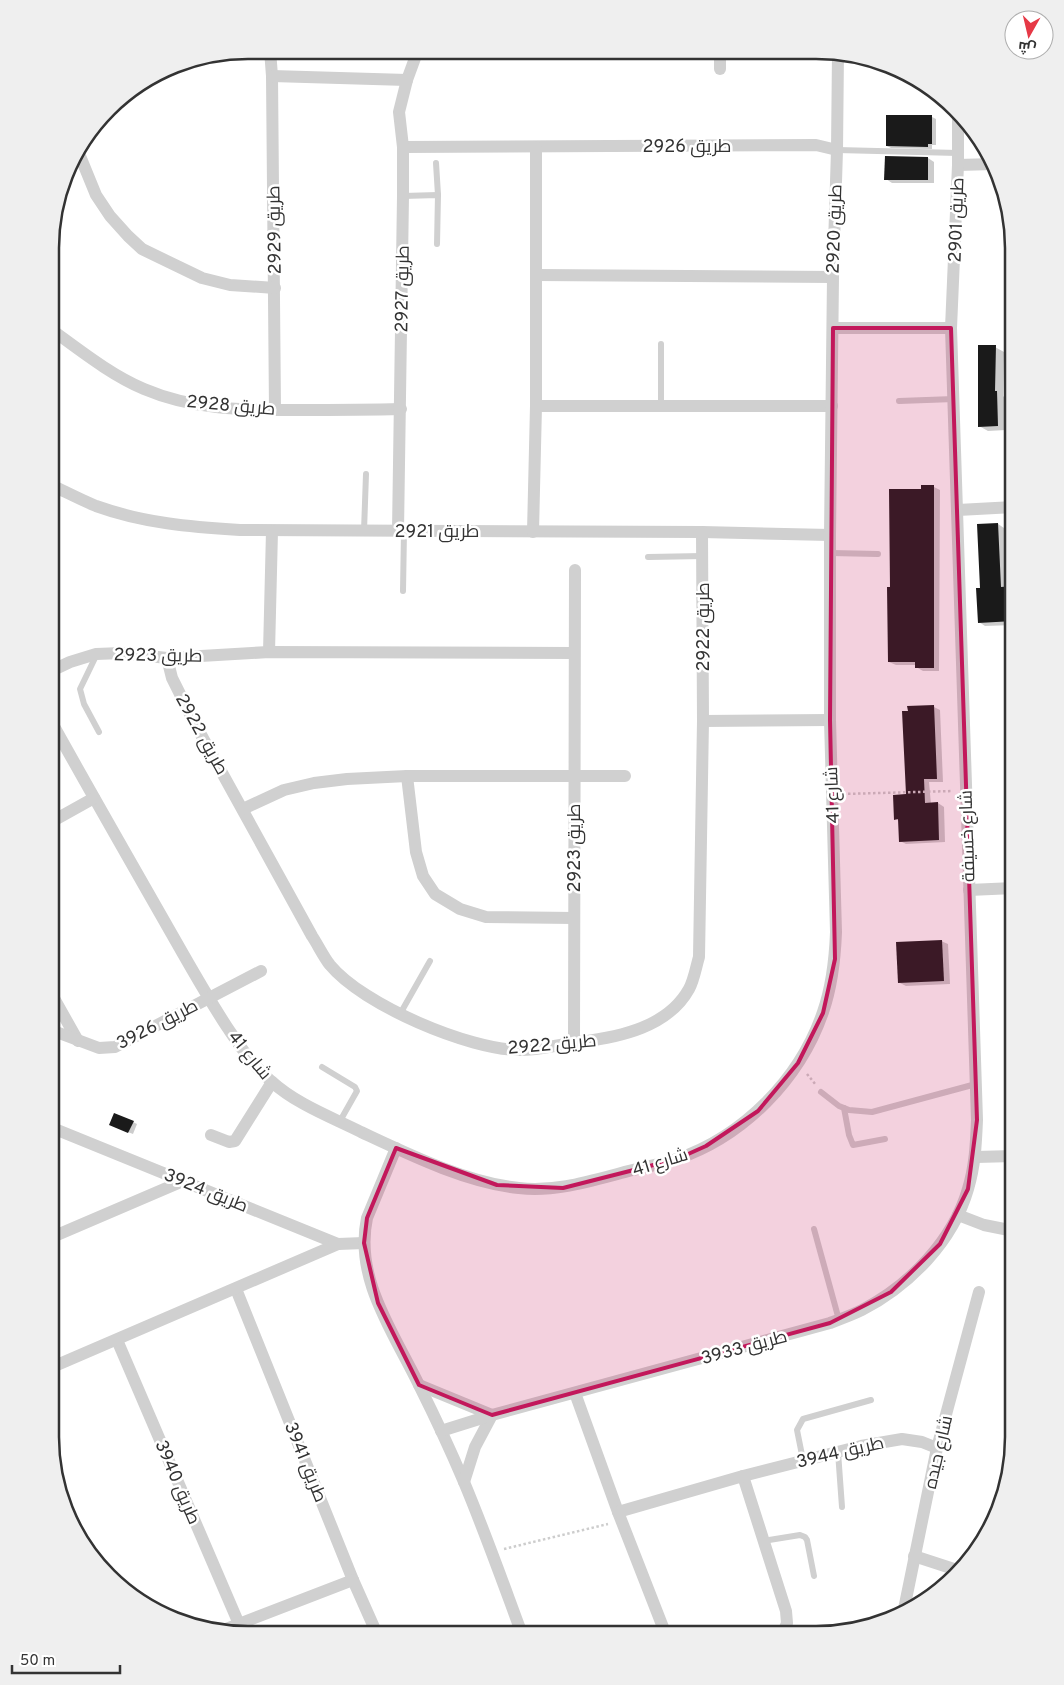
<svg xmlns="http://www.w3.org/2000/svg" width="1064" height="1685" font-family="Overpass,Cairo,sans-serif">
<rect width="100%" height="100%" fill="#fff"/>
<!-- shadow -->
<g fill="#0003">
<polygon points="887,116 932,117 936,119 936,145 932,145 932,149 891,148 887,146"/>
<polygon points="928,158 934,162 934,183 892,183 886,179"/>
<polygon points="995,347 1004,352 1003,396 1005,398 1006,430 988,431 979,426"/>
<polygon points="934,487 940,490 939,671 923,671 916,667 916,665 896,665 889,662 891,588 922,490"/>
<polygon points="998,524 1004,528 1007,588 1014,587 1014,625 985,626 979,622 981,589"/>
<polygon points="934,707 940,710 943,782 929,782 931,804 938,803 944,807 945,842 906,844 900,841 899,821 896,819 907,795"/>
<polygon points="941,941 948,944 950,984 906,986 900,983"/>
<polygon points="133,1122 137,1124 133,1134 115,1127"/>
</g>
<!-- building -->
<g fill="#1a1a1a">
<polygon points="886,115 932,115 932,144 928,144 928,147 886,146"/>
<polygon points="885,156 928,157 928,180 884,180"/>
<polygon points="978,345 996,345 995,391 997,391 998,426 978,427"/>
<polygon points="921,485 934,485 934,668 915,668 915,662 888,662 887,587 890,587 889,489 921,489"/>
<polygon points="998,523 1001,587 1014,586 1014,621 978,623 976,588 980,588 977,524"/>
<polygon points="934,705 937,779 924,779 925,803 938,802 939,840 899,842 898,819 894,820 893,795 906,794 902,711 908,711 907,706"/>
<polygon points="942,940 944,981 898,983 896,942"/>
<polygon points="114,1113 134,1121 128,1133 109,1125"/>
</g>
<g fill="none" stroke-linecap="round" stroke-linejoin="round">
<!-- path -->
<g stroke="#cdcdcd" stroke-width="2.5" stroke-dasharray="2.5 2.5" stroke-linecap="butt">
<polyline points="843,794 953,791"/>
<polyline points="807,1074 816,1085"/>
<polyline points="504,1549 608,1524"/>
</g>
<!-- service -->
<g stroke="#d0d0d0" stroke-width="6">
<polyline points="837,150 958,153"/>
<polyline points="436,163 438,195"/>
<polyline points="403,196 438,195 437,244"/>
<polyline points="661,344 661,406"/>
<polyline points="899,401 954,399"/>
<polyline points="364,531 366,474"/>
<polyline points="831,553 878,554"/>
<polyline points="648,557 703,556"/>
<polyline points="403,591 404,531"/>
<polyline points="96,656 80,689 84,704 99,732"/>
<polyline points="400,1014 430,961"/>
<polyline points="322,1067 355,1087 357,1091 340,1121"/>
<polyline points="821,1092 839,1106 849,1110 872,1112 976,1084"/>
<polyline points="844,1108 849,1135 853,1145 885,1139"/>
<polyline points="814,1229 839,1320"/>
<polyline points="838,1452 842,1507"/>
<polyline points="803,1460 797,1430 803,1419 871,1400"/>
<polyline points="763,1541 800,1535 805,1537 807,1540 814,1576"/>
</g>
<!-- minor -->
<g stroke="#d0d0d0" stroke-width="12">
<polyline points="270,50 272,76 275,410"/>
<polyline points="720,51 720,69"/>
<polyline points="272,76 407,80"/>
<polyline points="403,147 816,145 837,150"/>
<polyline points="78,151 96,195 110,216 128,236 142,249 202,278 230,285 275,288"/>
<polyline points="958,165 994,164"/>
<polyline points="536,275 833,277"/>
<polyline points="833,328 951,328"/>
<path d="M 52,330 C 81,351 111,375 144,389 C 193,410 243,410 294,410 C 330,410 365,410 401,409"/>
<polyline points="536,406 832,406"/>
<path d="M 51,485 C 66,492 81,500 96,506 C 143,523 191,527 240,530 L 702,532 L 830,535"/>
<polyline points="958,510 1014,507"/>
<polyline points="398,531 403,196 403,147 399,112 407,80 418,50"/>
<polyline points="533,532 536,406 536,147"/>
<polyline points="269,652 272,531"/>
<path d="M 167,658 L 172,678 L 194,722 L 312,936 C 318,945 323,956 330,965 C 363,1005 469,1050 520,1050 C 540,1050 561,1044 580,1042 C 620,1037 668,1027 689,989 C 694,980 696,967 699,957 L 703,721 L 702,532"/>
<polyline points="51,671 70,662 96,654 122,653 167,658 269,652 574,653"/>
<path d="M 51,721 C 91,793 133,866 174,938 C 191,968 208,998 227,1027 C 240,1046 253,1066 271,1081 C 296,1104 331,1117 361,1132 C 408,1154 467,1183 519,1188 C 554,1192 587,1182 621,1173 C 639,1168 659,1165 677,1159 C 744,1136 800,1079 823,1012 C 832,986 835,959 836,932 L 830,720 L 830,535 L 833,277 L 837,150 L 838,52"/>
<polyline points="703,721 830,720"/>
<polyline points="407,776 416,852 423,876 435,894 460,909 486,917 574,918"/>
<polyline points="243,809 284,790 314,783 347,779 407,776 625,776"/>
<polyline points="51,822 94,798"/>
<polyline points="969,890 1014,888"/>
<polyline points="51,993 78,1041"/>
<polyline points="51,1030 99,1048 115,1047 261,971"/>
<polyline points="574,1043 575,570"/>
<polyline points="50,1127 338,1244 364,1243"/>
<polyline points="211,1135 229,1142 235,1141 272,1082"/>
<path d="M 396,1148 L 367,1218 C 354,1279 394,1333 419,1385 C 435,1417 450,1449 464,1482 C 485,1532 503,1583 522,1634"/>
<polyline points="976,1157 1014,1156"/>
<polyline points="958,1215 984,1225 1014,1231"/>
<polyline points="50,1238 183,1181"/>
<polyline points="236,1289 353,1580 377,1634"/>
<polyline points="117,1340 239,1624"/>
<polyline points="50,1368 338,1244"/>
<polyline points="419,1385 492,1415 475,1447 464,1482"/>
<polyline points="575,1393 618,1512 666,1635"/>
<path d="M 441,1431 L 492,1415 L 830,1323 C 841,1319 852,1315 862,1310 C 910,1285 953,1241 968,1189 C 975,1166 976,1144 977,1120 L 951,328 L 958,165 L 958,112"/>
<polyline points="743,1476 786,1611 787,1623 782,1635"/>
<polyline points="618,1512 743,1476 861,1446 902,1439 922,1442 937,1448"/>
<polyline points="914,1556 960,1571"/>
<polyline points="903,1614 937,1448 979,1292"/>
<polyline points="218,1632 353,1580"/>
</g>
</g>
<!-- marked area -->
<path fill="#c2185b" fill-opacity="0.2" stroke="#c2185b" stroke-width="4" stroke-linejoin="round" d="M 833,328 L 951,328 L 977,1120 L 968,1189 L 940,1244 L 891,1292 L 830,1323 L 492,1415 L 419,1385 L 378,1303 L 364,1243 L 367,1218 L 396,1148 L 497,1185 L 563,1188 L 677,1159 L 706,1146 L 758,1111 L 798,1063 L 823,1013 L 835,959 L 830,720 Z"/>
<g text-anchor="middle" stroke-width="5" stroke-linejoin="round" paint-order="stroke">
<!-- street labels -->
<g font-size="18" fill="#333" stroke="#fff">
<text x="687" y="152">طريق 2926</text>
<text transform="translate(956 220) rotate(-88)" y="6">طريق 2901</text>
<text transform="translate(834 229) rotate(-88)" y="6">طريق 2920</text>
<text transform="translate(274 230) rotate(-91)" y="6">طريق 2929</text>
<text transform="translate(402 289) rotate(-89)" y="6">طريق 2927</text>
<text transform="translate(231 405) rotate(5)" y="6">طريق 2928</text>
<text x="437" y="537">طريق 2921</text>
<text transform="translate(703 627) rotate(-90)" y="6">طريق 2922</text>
<text transform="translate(158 655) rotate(1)" y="6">طريق 2923</text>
<text transform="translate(202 734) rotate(61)" y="6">طريق 2922</text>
<text transform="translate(832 795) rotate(-92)" y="6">شارع 41</text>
<text transform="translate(967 836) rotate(-92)" y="6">شارع خسيفة</text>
<text transform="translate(574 848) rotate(-90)" y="6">طريق 2923</text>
<text transform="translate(157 1024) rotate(-27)" y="6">طريق 3926</text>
<text transform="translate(552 1044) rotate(-5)" y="6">طريق 2922</text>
<text transform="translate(250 1055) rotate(51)" y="6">شارع 41</text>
<text transform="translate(660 1162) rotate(-17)" y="6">شارع 41</text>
<text transform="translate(206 1190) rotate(22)" y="6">طريق 3924</text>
<text transform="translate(744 1347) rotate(-15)" y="6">طريق 3933</text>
<text transform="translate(840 1452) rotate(-13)" y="6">طريق 3944</text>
<text transform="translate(938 1452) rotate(-77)" y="6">شارع جيده</text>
<text transform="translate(306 1462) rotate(68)" y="6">طريق 3941</text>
<text transform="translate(178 1482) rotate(67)" y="6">طريق 3940</text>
</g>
</g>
<!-- crop -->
<path d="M0 0H1064V1685H0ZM248 59H816A189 189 0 0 1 1005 248V1437A189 189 0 0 1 816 1626H248A189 189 0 0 1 59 1437V248A189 189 0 0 1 248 59Z" fill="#efefef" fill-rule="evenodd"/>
<path fill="none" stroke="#333" stroke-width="2.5" d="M248 59H816A189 189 0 0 1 1005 248V1437A189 189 0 0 1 816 1626H248A189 189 0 0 1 59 1437V248A189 189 0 0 1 248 59Z"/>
<!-- north arrow -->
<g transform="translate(1029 35) rotate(188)"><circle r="24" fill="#ffffff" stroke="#adadad"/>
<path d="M0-4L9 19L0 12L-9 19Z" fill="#e63946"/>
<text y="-8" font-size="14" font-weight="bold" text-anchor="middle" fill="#333333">ش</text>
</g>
<!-- scale -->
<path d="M12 1665v8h108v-8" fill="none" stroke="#333333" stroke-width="2.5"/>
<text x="20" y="1665" font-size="15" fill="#333333" stroke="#ffffff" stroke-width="4" paint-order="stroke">50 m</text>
</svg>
